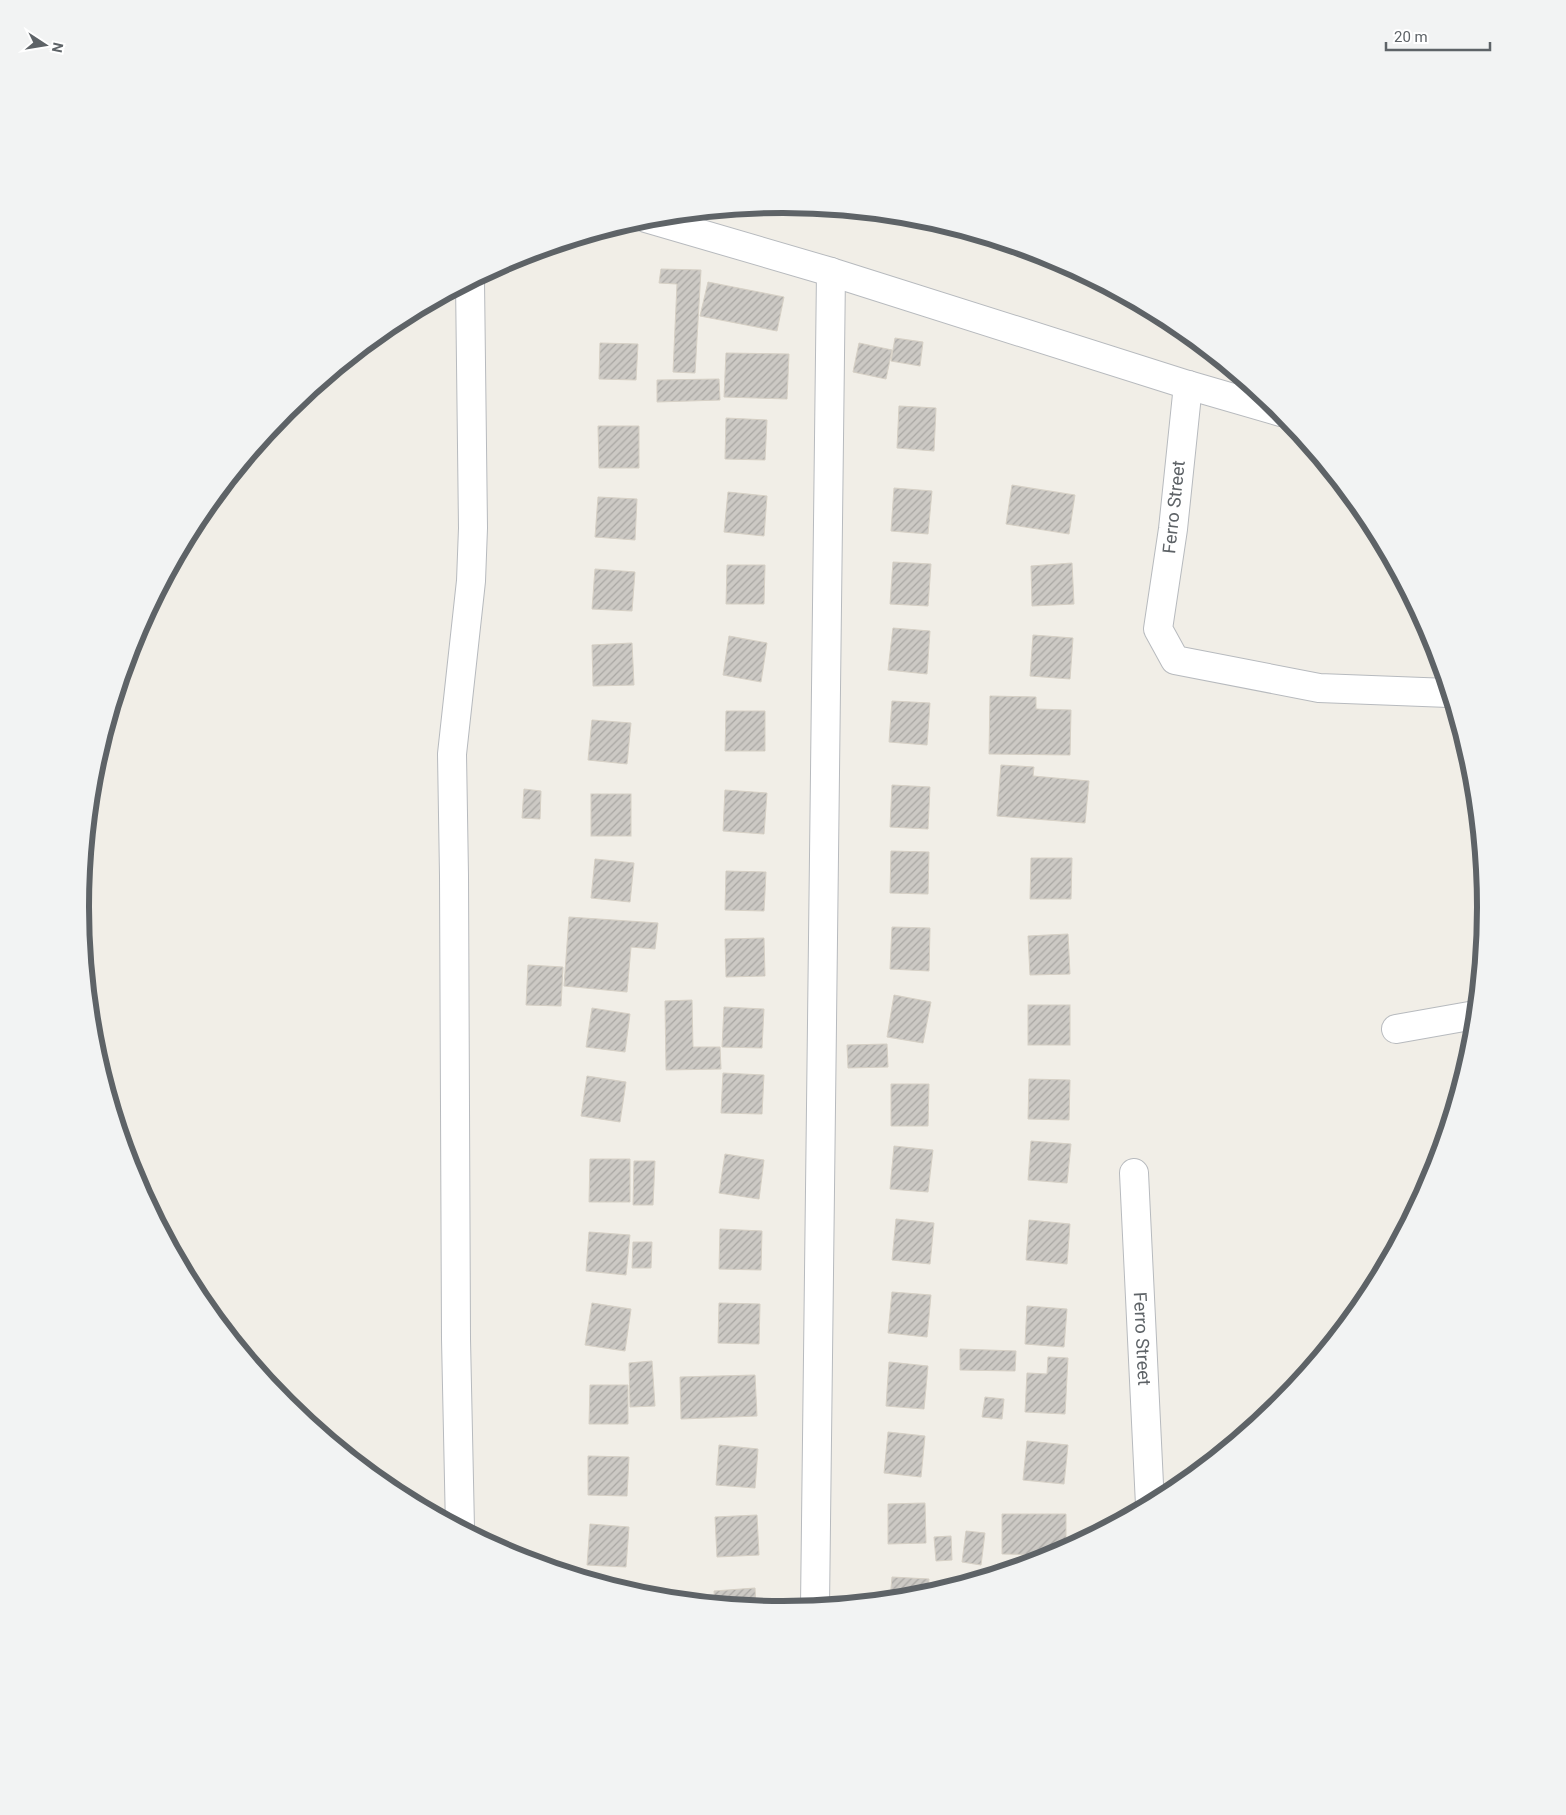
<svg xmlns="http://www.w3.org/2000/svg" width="1566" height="1815" font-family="Roboto,sans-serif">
<defs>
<pattern id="building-hatch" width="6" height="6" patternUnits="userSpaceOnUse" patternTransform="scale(1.25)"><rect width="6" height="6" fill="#ccc9c4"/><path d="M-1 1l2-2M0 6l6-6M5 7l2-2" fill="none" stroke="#a9a7a3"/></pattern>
</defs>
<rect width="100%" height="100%" fill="#f1eee7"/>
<!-- building -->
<g fill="url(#building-hatch)" stroke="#d6d0c5">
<polygon points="661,269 701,270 695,373 673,372 677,284 659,283"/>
<polygon points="708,282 784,297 777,331 700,316"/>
<polygon points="895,338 923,342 920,366 891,361"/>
<polygon points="600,343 638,344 636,380 599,379"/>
<polygon points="859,343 892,350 886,379 853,372"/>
<polygon points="726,353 789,354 787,399 724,397"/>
<polygon points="719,379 720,400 657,402 657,380"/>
<polygon points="899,406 936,408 934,451 897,448"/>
<polygon points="726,418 767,420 765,460 725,459"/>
<polygon points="598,426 639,426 639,468 599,468"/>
<polygon points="1012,485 1075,495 1069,534 1006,524"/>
<polygon points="894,488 932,491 928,534 891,531"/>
<polygon points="728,492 767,496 764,536 724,532"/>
<polygon points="598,497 637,499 635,540 595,537"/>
<polygon points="893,562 931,564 928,606 890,604"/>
<polygon points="1072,563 1074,604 1032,606 1031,566"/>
<polygon points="727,565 765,565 764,604 726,604"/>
<polygon points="595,569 635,572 632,611 592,609"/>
<polygon points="893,628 930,631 927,674 888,670"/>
<polygon points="1033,635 1073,638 1070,679 1030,676"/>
<polygon points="729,636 767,643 761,682 723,675"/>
<polygon points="632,643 634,685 593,686 592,645"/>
<polygon points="990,696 1036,697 1036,709 1071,710 1070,755 989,754"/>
<polygon points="892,701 930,703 927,745 889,742"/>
<polygon points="726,711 765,711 765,751 725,751"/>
<polygon points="592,720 631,723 627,764 588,760"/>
<polygon points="1001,765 1034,767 1033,776 1089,781 1085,823 997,816"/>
<polygon points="892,785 930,787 928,829 890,827"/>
<polygon points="524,789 541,791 540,819 522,818"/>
<polygon points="725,790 767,793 764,834 723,831"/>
<rect x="591" y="794" width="40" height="42"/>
<polygon points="891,851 929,852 928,894 890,893"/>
<polygon points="1031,858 1072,858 1071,899 1030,899"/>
<polygon points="595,859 634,863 630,902 591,898"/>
<polygon points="726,871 766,872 764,911 725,910"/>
<polygon points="569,917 658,923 655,949 631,947 627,992 564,986"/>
<polygon points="892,927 930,928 929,971 890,969"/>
<polygon points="1068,934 1070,974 1030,975 1028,936"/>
<polygon points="764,938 765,976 726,977 725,939"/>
<polygon points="528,965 563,967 561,1006 526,1005"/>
<polygon points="894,995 931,1002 923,1043 887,1037"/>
<polygon points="692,1000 693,1047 720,1047 721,1069 666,1070 665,1001"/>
<rect x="1028" y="1005" width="42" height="40"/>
<polygon points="724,1007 764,1009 762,1048 722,1047"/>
<polygon points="592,1008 630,1014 625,1052 586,1047"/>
<polygon points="887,1044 888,1067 848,1068 847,1045"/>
<polygon points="723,1073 764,1075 762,1114 721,1113"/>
<polygon points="587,1076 626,1082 620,1122 581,1116"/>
<polygon points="1029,1079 1070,1080 1069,1120 1028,1119"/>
<polygon points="891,1084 929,1084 928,1126 891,1126"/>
<polygon points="1031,1141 1071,1144 1067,1183 1028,1180"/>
<polygon points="894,1146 933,1150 928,1192 890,1189"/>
<polygon points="725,1154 764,1160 759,1199 719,1193"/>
<polygon points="590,1159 630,1159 630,1202 589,1202"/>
<polygon points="634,1161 655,1161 653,1205 633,1205"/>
<polygon points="896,1219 934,1223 930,1264 892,1260"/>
<polygon points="1029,1220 1070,1224 1067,1264 1026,1260"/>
<polygon points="720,1229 762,1231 761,1270 719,1269"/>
<polygon points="589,1232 630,1235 626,1275 586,1271"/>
<polygon points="633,1242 652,1242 651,1268 632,1268"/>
<polygon points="892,1292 931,1295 927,1337 888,1333"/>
<polygon points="592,1303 631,1309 625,1351 585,1345"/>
<polygon points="719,1303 760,1304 759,1344 718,1343"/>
<polygon points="1027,1306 1067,1309 1064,1347 1025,1344"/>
<polygon points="960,1349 1016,1351 1015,1371 960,1370"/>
<polygon points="1048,1357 1068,1358 1065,1414 1025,1412 1027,1373 1047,1374"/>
<polygon points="652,1361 655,1406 630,1407 629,1363"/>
<polygon points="889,1362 928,1366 924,1409 886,1406"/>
<polygon points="755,1375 757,1416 681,1419 680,1377"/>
<polygon points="590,1385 628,1385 628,1424 589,1424"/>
<polygon points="985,1397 1004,1399 1002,1419 982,1417"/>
<polygon points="888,1432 925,1436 921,1477 884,1473"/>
<polygon points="1027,1441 1068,1445 1064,1484 1023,1480"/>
<polygon points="719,1445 758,1449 755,1488 716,1485"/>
<polygon points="588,1456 629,1457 627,1496 588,1495"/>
<polygon points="925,1503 926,1543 888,1544 888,1504"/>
<polygon points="1002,1514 1066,1514 1066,1550 1055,1555 1002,1554"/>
<polygon points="757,1515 759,1555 717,1557 715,1517"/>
<polygon points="590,1524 629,1527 626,1567 587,1565"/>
<polygon points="966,1531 985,1533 981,1565 962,1562"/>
<polygon points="951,1536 952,1560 936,1561 934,1537"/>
<polygon points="892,1577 929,1579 927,1595 890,1600"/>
<polygon points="755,1588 756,1608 715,1604 714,1591"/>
</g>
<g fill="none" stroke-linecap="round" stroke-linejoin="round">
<!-- street casing -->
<g stroke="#b7babe" stroke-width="30">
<g id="street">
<polyline points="646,218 831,272 1188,385 1281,412"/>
<polyline points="1188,385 1173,529 1158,629 1175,660 1319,688 1449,693"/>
<polyline points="1396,1029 1475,1015"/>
<path id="s1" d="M 1134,1173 L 1150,1505"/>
<polyline points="460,1528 456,1339 454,875 452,754 471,581 473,528 470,281"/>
<polyline points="815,1607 831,272"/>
</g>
</g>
<!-- street -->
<use href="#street" stroke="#fff" stroke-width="28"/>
</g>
<g text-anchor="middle" stroke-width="4" stroke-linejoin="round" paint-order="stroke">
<!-- street labels -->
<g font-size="18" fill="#5e6367" stroke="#fff">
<text transform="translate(1174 507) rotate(-84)" y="6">Ferro Street</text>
<text dy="6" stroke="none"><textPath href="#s1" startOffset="166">Ferro Street</textPath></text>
</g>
</g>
<!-- crop -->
<path d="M0 0H1566V1815H0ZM89 907a694 694 0 1 1 1388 0a694 694 0 1 1-1388 0Z" fill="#f2f3f3" fill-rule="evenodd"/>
<path fill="none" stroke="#5e6367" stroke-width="6" d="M89 907a694 694 0 1 1 1388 0a694 694 0 1 1-1388 0Z"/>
<!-- north arrow -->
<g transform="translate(45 45) rotate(102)" stroke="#ffffff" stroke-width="4" paint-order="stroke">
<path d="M0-4L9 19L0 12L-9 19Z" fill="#5e6367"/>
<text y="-8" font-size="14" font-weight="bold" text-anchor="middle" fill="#5e6367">N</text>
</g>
<!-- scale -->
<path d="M1386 42v8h104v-8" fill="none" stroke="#5e6367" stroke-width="2.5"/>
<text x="1394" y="42" font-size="15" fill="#5e6367" stroke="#ffffff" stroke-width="4" paint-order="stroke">20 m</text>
</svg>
